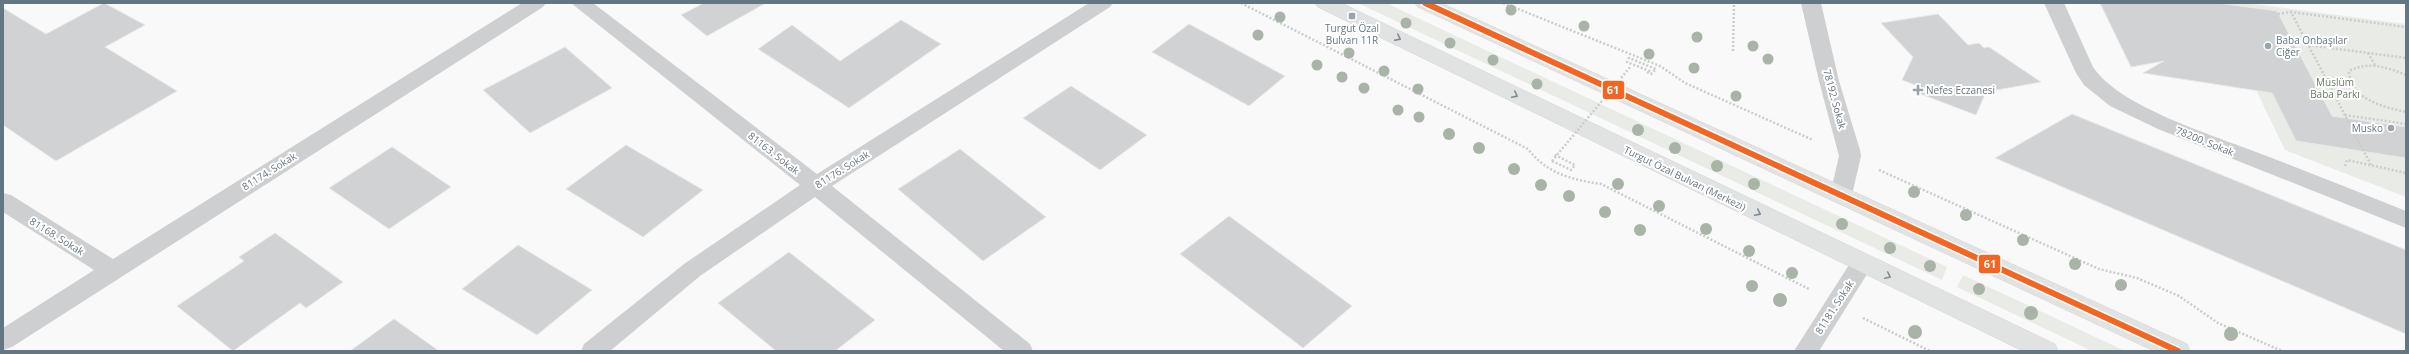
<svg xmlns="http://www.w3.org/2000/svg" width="2409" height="354" font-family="'Open Sans',sans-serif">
<rect width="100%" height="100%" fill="#f9f9f9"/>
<!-- green -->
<g fill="#e8ebe6">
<polygon points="1358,3 1386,3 1947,267 1942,280"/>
<polygon points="2214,3 2246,3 2406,24 2406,197 2285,150"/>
<polygon points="1963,275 2125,351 2092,351 1957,287"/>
</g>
<!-- building -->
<g fill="#d0d2d3" stroke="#e8e8e8">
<polygon points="104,3 145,25 105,47 177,91 56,161 3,125 3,8 46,34"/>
<polygon points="704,3 766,3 707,36 681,15"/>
<polygon points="2100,3 2218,3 2277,11 2332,116 2406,127 2406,158 2296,141 2272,93 2143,73 2164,61 2131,67"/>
<polygon points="1938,14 1968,45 1979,43 1984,48 1989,47 2041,82 1986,92 1976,115 1918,93 1921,87 1902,80 1913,57 1881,23"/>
<polygon points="901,20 941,44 849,108 758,49 792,25 840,61"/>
<polygon points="1189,24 1285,76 1249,106 1152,52"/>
<polygon points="565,47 612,88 530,133 483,90"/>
<polygon points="1071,86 1147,135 1100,170 1023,118"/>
<polygon points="2072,114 2406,250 2406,334 1995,158"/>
<polygon points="626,145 703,190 643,237 566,189"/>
<polygon points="392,147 451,187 389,229 329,188"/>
<polygon points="960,149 1046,217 983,261 898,189"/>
<polygon points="1229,216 1352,306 1303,348 1180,254"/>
<polygon points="275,233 343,282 306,308 300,303 233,351 177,306 244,261 239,257"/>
<polygon points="518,245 592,290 537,335 462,289"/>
<polygon points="789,252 875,320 835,351 776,351 718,303"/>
<polygon points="394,319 439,351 350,351"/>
</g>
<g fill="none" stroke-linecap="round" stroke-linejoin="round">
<!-- primary casing -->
<g stroke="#d5d6d7" stroke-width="1">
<g id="primary">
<polygon points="1315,3 1341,3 2055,344 2058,351 2023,351 1318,7"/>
<polygon points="1415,3 1441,3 2187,344 2190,351 2154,351 1418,7"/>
</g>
</g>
<!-- path -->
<g stroke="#cbcccd" stroke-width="2.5" stroke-dasharray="2 2" stroke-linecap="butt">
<path d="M 1241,3 L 1528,149 C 1546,173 1572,180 1601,184 L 1809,289"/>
<polyline points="1503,3 1660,66 1685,83 1813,140"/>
<polyline points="2278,14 2291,12"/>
<polyline points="2308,45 2406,58"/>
<polyline points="1733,51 1734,3"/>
<polyline points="2368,53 2375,65"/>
<polyline points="1647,72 1651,74 1656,69 1629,58 1627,62 1652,72"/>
<path d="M 2406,75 C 2387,67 2368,61 2349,71 C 2350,99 2383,107 2406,112"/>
<polyline points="2326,80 2350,83"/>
<polyline points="2345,115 2406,124"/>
<polyline points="1552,161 1571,170 1575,165 1553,154"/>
<polyline points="2371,165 2291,12 2406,27"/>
<polyline points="2345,166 2347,160 2406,173"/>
<polyline points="1879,170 2099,269 2137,278 2179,296 2218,323 2282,351"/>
<polyline points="1863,318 1930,351"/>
</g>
<!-- street -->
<g fill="#cecfd0" fill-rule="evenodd">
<polygon points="522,3 546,3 543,7 12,347 3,350 3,328 94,270 3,212 3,193 11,195 113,259"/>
<polygon points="571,3 593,3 817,174 1089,3 1113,3 1110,7 832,186 1030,344 1033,351 1004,351 815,197 700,276 610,351 581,351 584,344 684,264 800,185"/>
<polygon points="1801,3 1821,3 1839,81 1860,150 1861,156 1852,195 1849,201 1841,203 1833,201 1830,195 1839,156 1819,81"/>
<path d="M 2044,3 L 2064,3 L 2093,67 C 2120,107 2210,134 2256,152 C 2306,171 2356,191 2406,211 L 2406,228 L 2158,129 L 2110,106 L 2084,85 L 2076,73 Z"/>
<polygon points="1862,254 1870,257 1874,263 1819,351 1794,351 1854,257"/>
</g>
<!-- primary -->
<use href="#primary" fill="#e1e2e2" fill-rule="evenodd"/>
<!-- path-bridge -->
<polyline stroke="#cbcccd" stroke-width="2.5" stroke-dasharray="2 2" stroke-linecap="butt" points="1552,161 1631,66"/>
<!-- bus-1 casing -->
<g stroke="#fff" stroke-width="9">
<polyline id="bus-1" points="1425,3 2178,351"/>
</g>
<!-- bus-1 -->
<use href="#bus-1" stroke="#f26522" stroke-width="6"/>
</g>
<!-- trees -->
<g fill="#a9b3a7">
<circle cx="1511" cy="10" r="5.5"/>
<circle cx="1280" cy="17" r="5.5"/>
<circle cx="1406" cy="23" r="5.5"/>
<circle cx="1584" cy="26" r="5.5"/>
<circle cx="1258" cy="35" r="5.5"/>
<circle cx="1697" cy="37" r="5.5"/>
<circle cx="1450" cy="43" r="5.5"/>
<circle cx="1753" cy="46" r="5.5"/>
<circle cx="1349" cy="53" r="5.5"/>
<circle cx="1649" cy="54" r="5.5"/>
<circle cx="1768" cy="59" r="5.5"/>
<circle cx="1493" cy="60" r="5.5"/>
<circle cx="1317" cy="65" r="5.5"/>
<circle cx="1694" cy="68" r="5.5"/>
<circle cx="1384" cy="71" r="5.5"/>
<circle cx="1342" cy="77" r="5.5"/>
<circle cx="1537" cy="84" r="5.5"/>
<circle cx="1364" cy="88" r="5.5"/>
<circle cx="1418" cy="89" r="5.5"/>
<circle cx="1736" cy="96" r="5.5"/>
<circle cx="1398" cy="110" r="5.5"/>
<circle cx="1419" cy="117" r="5.5"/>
<circle cx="1638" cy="130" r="6"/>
<circle cx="1449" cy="134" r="6"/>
<circle cx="1479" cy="148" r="6"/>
<circle cx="1675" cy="148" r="6"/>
<circle cx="1717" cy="166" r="6"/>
<circle cx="1514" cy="169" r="6"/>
<circle cx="1618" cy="184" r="6"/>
<circle cx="1754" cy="184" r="6"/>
<circle cx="1541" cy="185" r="6"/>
<circle cx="1914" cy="192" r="6"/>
<circle cx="1569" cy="196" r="6"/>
<circle cx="1659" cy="206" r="6"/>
<circle cx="1605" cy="212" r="6"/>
<circle cx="1966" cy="215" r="6"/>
<circle cx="1842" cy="224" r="6"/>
<circle cx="1706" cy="229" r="6"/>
<circle cx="1640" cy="230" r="6"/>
<circle cx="2023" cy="240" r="6"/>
<circle cx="1890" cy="248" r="6"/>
<circle cx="1749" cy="251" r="6"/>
<circle cx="2075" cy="264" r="6"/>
<circle cx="1930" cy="266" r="6"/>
<circle cx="1792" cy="273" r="6"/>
<circle cx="2121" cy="285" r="6"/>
<circle cx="1752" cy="286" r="6"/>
<circle cx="1979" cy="289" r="6"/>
<circle cx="1780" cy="300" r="7"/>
<circle cx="2031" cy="313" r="7"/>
<circle cx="1915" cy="332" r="7"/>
<circle cx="2231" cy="334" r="7"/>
</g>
<!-- one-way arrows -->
<defs><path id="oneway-chevron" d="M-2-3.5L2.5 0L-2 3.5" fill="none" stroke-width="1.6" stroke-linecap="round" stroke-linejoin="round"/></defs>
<g stroke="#7e8c96">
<use href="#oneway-chevron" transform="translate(1398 38) rotate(26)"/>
<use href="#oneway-chevron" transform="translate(1515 95) rotate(26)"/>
<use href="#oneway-chevron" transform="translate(1758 213) rotate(26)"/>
<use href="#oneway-chevron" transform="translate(1888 276) rotate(25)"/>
</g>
<!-- markers -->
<g fill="#99a4ac" stroke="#fff" stroke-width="1.5">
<rect x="1348" y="12" width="8" height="8" rx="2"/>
<circle cx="2268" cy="46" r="4"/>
<path d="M1916 84h4v4h4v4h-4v4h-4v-4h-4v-4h4z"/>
<circle cx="2391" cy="128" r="4"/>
</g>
<g text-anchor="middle" stroke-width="4" stroke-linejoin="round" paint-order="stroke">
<!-- poi labels -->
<g font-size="10" fill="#657683" stroke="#fff" text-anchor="start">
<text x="1352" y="32" text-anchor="middle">Turgut Özal<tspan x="1352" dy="12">Bulvarı 11R</tspan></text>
<text x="2276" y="44">Baba Onbaşılar<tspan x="2276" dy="12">Ciğer</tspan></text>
<text x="1926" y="94">Nefes Eczanesi</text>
<text x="2383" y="132" text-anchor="end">Musko</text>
</g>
<!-- park labels -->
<g font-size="10" fill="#687a64" stroke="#fff">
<text x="2335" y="86">Müslüm<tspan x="2335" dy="12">Baba Parkı</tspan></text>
</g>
<!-- street labels -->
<g font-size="10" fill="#657683" stroke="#fff">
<text transform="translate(1835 99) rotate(75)" y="4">78192. Sokak</text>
<text transform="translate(2205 141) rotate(22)" y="4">78200. Sokak</text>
<text transform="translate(774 153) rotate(38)" y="4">81163. Sokak</text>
<text transform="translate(842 169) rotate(-32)" y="4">81176. Sokak</text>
<text transform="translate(269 171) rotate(-32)" y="4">81174. Sokak</text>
<text transform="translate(1685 178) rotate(26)" y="4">Turgut Özal Bulvarı (Merkezi)</text>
<text transform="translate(57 236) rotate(32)" y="4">81168. Sokak</text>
<text transform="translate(1834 307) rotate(-57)" y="4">81181. Sokak</text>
</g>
</g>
<g stroke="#fff" stroke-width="1.5">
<rect x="1602" y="80" width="23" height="20" rx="4" fill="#f26522"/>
<rect x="1978" y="254" width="23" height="20" rx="4" fill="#f26522"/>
</g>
<g font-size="11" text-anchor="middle" font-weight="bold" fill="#fff">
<text x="1613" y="94">61</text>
<text x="1990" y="268">61</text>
</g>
<!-- border -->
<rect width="2409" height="354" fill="none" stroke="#657683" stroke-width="8"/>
</svg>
